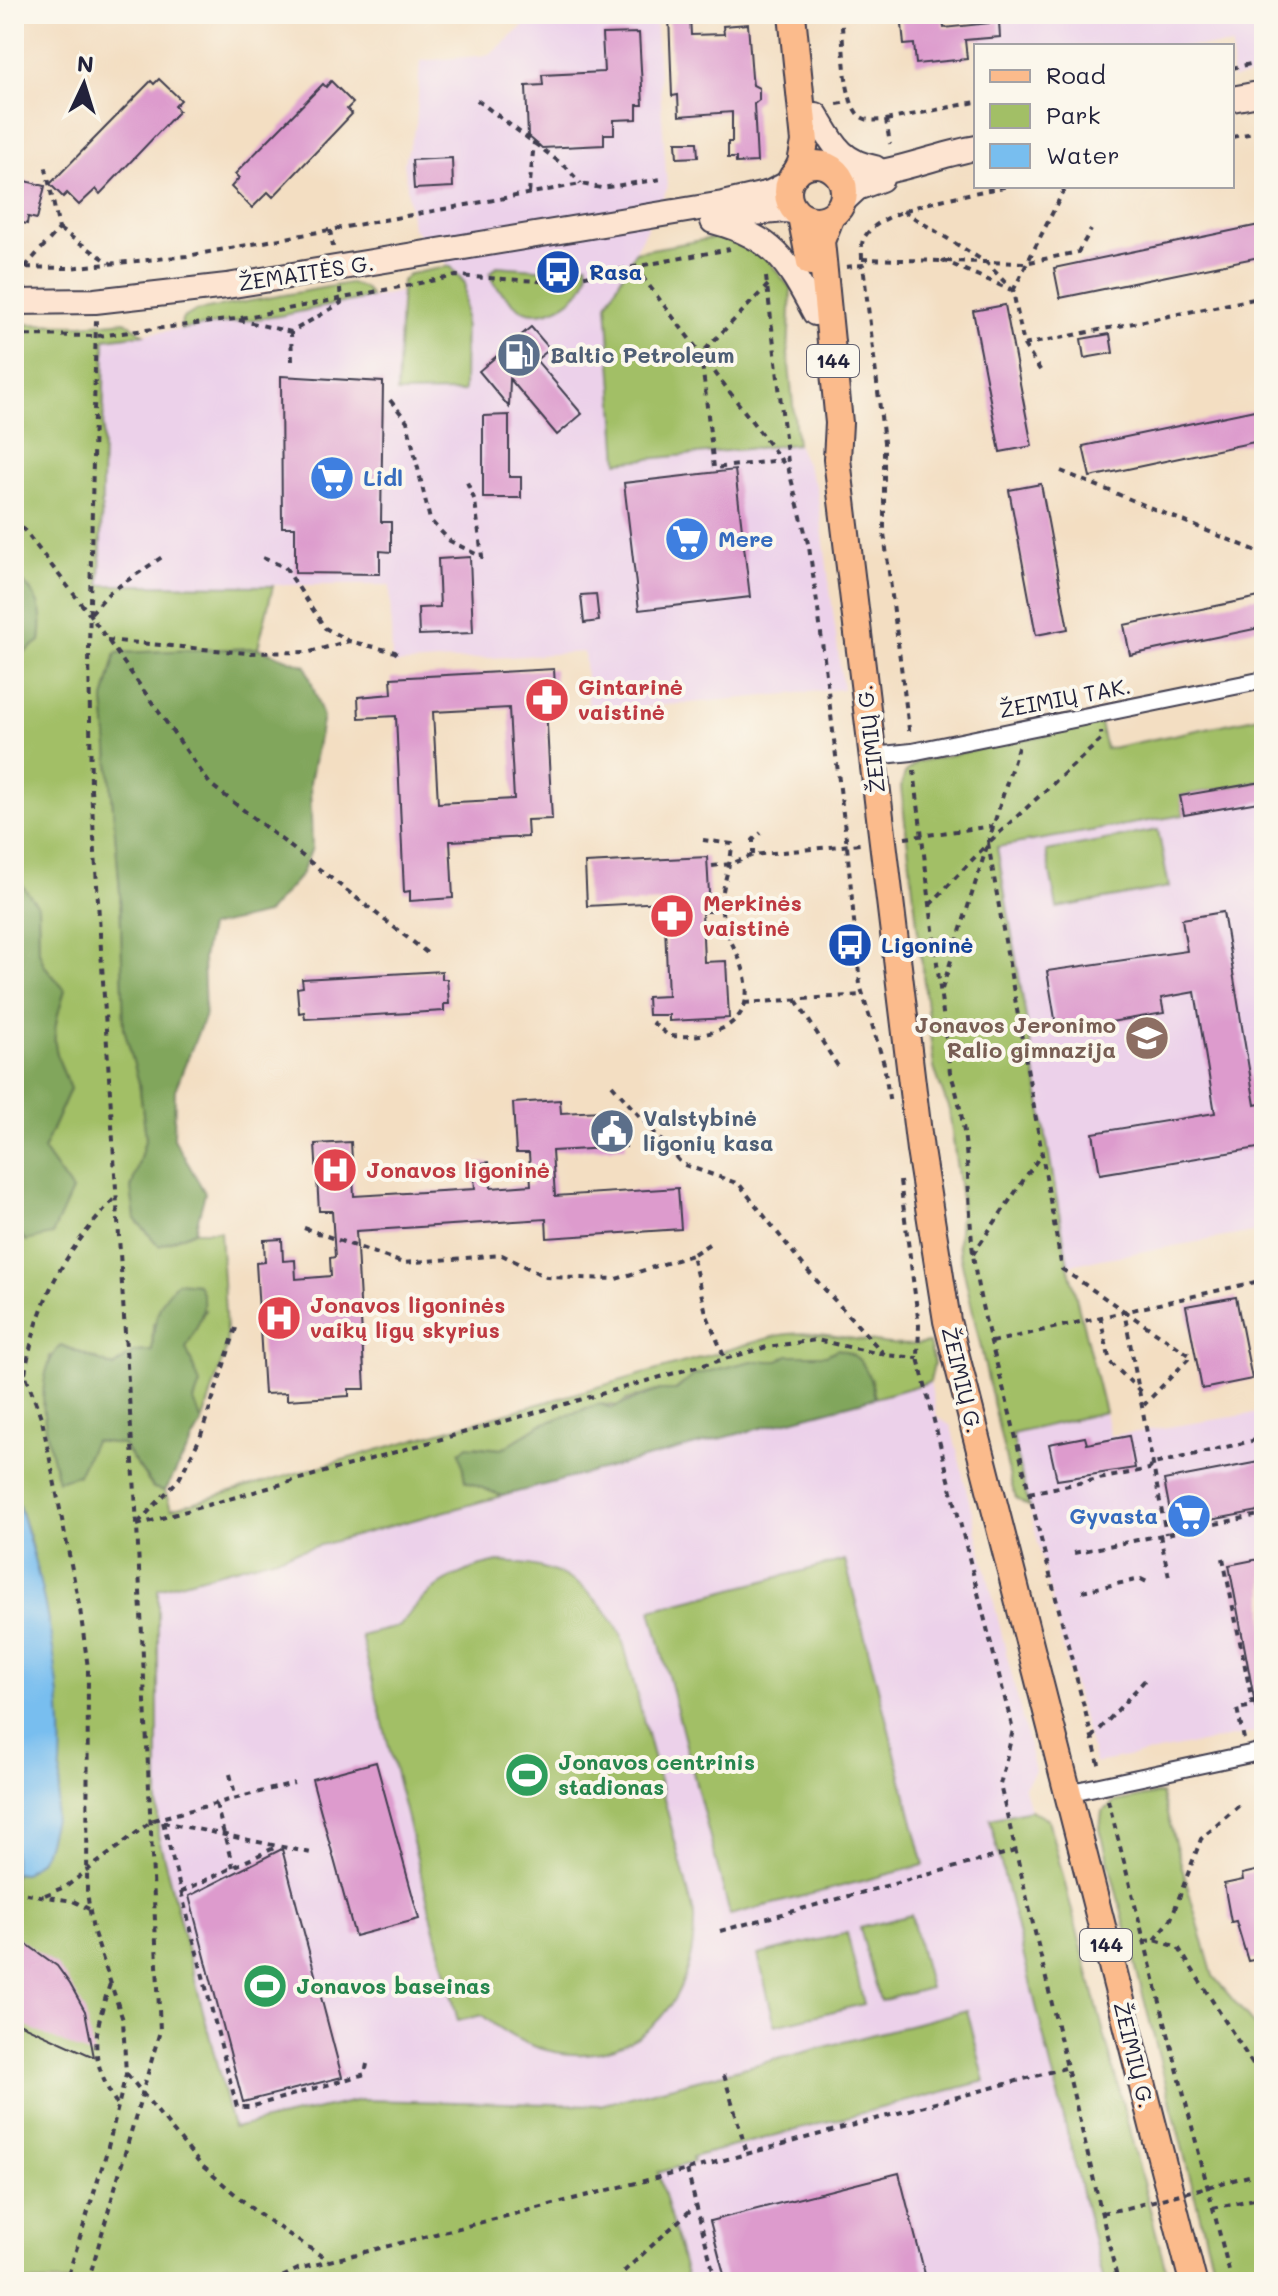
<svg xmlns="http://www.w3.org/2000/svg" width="1278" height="2296" font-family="Mali,sans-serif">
<rect width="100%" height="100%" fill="#fbf7ec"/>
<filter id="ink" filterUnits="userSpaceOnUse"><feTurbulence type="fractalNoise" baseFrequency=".0125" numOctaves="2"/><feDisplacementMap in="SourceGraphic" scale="16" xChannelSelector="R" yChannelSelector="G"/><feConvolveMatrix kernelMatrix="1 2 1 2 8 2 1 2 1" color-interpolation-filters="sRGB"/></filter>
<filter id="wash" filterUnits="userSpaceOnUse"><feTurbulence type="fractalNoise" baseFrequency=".006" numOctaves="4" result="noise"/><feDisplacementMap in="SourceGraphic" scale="32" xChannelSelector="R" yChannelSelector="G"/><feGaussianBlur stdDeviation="1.8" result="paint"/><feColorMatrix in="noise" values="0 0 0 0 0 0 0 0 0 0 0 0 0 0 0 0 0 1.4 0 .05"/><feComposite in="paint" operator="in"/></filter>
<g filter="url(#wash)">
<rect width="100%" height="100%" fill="#f3dec2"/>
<!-- built -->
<g fill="#ecd1ea">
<polygon points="537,14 655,14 667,189 607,304 618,462 797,444 817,489 843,689 589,712 584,652 392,664 390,585 100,585 105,339 279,316 400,292 397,393 465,283 412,227 404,162 416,127 420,61 490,55"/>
<polygon points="975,14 1264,14 1264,73 1232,79 1232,46 980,46"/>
<polygon points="1264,781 1264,1230 1068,1265 997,847 1184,815 1181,796"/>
<polygon points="930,1382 937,1417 951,1426 1035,1771 1024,1788 1030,1810 990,1819 1104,2282 688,2282 657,2173 692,2163 692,2157 967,2010 600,2105 360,2100 233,2129 158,1835 157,1589"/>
<polygon points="1105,1412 1110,1436 1264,1412 1264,1731 1095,1763 1064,1651 1012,1434"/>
</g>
<!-- green -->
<g fill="#a2bf66" stroke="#627050" stroke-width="2">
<polygon points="736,234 751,239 791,289 788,355 797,444 618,462 607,304 635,252"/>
<path d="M 587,264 C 594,292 553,318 528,312 C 519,310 513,303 507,297 C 499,289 492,285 490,273 L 497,266 L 550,270 Z"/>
<polygon points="450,266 465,283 464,392 397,393 402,281 410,274"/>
<polygon points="350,283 365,288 371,297 279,316 181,329 182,319 196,311"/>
<path d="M 125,321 L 144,334 L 105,339 L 100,585 L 273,586 L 258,648 L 116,653 L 104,699 L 120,892 L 124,1028 L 139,1083 L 146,1137 L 131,1189 L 159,1246 L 195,1231 L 220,1231 L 227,1346 L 202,1423 L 194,1401 L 200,1384 L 186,1348 L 205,1310 L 153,1323 L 152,1351 L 134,1352 L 114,1367 L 72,1349 L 50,1356 L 48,1373 L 78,1475 L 93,1441 L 122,1444 L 153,1488 L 165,1491 L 171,1509 L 776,1336 C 827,1325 878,1352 929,1343 L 934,1363 L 930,1382 L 875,1398 L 871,1379 L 826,1355 L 788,1355 L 778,1361 L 752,1361 L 694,1375 L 675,1390 L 660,1390 L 626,1400 L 619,1406 L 599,1404 L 583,1409 L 540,1425 L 502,1449 L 476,1446 L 465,1481 L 502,1496 L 158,1589 L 158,1835 L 233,2128 L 360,2100 L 600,2105 L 967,2010 L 985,2081 L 692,2157 L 693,2162 L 658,2173 L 688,2282 L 14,2282 L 14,1873 L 24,1874 L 61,1728 L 49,1632 L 30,1540 L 14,1490 L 14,1226 L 26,1241 L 72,1191 L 43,1150 L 70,1089 C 51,1042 50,1040 64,990 L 44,965 L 39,951 L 38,907 L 16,877 L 14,660 L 40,641 C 44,612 36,592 14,574 L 14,324 L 82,325 Z"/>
<polygon points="1264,716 1264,781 1181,796 1184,815 997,847 1068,1265 1105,1412 1012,1434 1029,1507 1016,1498 1011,1483 958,1245 961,1199 949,1110 934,1068 901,787 905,773 917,762 1100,724 1106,749"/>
<polygon points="1158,830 1169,887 1057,908 1046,851"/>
<polygon points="845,1560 924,1865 730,1915 651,1610"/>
<path d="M 498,1562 C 558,1564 590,1582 621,1634 L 694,1914 C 698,2042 578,2098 482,2015 L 458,2021 L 361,1636 L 400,1626 C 426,1589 453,1571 498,1562 Z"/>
<polygon points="1161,1793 1213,1976 1264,2037 1264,2282 1217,2282 1100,1828 1102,1812 1114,1802"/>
<polygon points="1030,1810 1048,1819 1169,2282 1104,2282 990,1819"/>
<polygon points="911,1915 930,1988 880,2001 860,1928"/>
<polygon points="847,1933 864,2004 775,2025 758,1955"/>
</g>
<!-- forest -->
<g fill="#81a65b" stroke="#52644b" stroke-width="2">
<path d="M 14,574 C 38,593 45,610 40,641 L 14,660 Z"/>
<polygon points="258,648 306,666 323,717 310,782 312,848 301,875 266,914 209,927 203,958 205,1015 175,1090 174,1139 205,1193 195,1231 159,1246 135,1219 131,1189 146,1137 139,1083 124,1028 120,892 104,700 116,653"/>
<path d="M 14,842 L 16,877 L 38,906 L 39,951 L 44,965 L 65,990 C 50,1040 51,1042 70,1089 L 43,1150 L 72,1191 L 52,1235 L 26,1241 L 14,1226 Z"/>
<path d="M 178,1282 L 198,1284 C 211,1308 198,1324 186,1348 L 200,1384 L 194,1401 L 202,1423 L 165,1491 L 154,1488 L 122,1444 L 94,1441 L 78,1475 L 58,1481 C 48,1442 29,1377 61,1345 L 114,1367 L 134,1352 L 152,1351 C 153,1325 157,1300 178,1282 Z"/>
<path d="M 838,1349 C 864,1354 870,1375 875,1398 L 502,1496 L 465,1481 L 460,1452 L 467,1446 L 502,1449 L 540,1425 L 599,1404 L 612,1408 L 660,1390 L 676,1390 L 694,1375 L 752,1361 L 778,1361 L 788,1355 L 826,1355 Z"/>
</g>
<!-- water -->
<path fill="#78beef" stroke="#4d7095" stroke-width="2" d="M 14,1490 C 45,1585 80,1738 50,1834 C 48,1841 46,1851 42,1857 C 37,1863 30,1869 24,1874 L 14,1873 Z"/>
<g id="blocks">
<!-- building -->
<g fill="#dd9bcd" fill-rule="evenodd">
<polygon points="901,14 942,14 944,28 999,22 1000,37 965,40 967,59 916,64 914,44 904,45"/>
<polygon points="669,16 690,16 691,35 724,34 723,26 748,24 752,77 753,85 759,88 759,100 754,104 757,162 736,163 736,158 728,158 728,142 732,142 732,112 679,116 678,95 672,96"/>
<polygon points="639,33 643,105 637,105 637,119 614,120 614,134 604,134 604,145 542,148 528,136 526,86 543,85 542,75 604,72 602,34"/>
<polygon points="159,79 181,100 175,106 179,111 100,194 96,189 79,205 67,193 63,197 50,184 151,81 154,84"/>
<polygon points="331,81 353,103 347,109 352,114 273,197 268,192 252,208 231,187 239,178 235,174 323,84 326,87"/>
<polygon points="676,142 697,142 698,157 677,158"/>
<polygon points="452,158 453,187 414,189 412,160"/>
<polygon points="14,178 45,186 37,219 28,217 27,224 14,221"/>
<polygon points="1264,224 1264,256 1060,298 1054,268"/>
<polygon points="1005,305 1032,446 1000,452 973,311"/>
<polygon points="531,327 550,349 536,360 582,414 557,435 510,379 509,407 479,371"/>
<polygon points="1110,334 1113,353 1084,358 1081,339"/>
<polygon points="281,376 383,382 381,522 391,522 391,552 380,551 380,574 295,573 295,527 282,527"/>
<polygon points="1264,408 1264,440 1090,477 1083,446"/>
<polygon points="509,415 509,477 521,477 521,498 483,498 483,416"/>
<polygon points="735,470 750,597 639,610 624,483"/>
<polygon points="1041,484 1068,629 1036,635 1009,490"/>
<polygon points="470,557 473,633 419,635 418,608 440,607 438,559"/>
<polygon points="596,594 599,621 584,623 581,595"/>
<polygon points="1264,596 1264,627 1130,655 1124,625"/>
<path d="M 554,669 L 556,705 L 546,706 L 552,819 L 527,820 L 528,837 L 450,841 L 453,898 L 410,901 L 410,891 L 404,892 L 396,716 L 359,718 L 358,697 L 392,694 L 391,678 ZM 509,708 L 514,799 L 438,803 L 433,712 Z"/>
<polygon points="1262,782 1264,801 1184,815 1180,796"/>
<polygon points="707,857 710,912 702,912 704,962 726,961 729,1018 669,1021 669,1015 648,1015 647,997 668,996 664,902 587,906 585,863"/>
<polygon points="1223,912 1255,1105 1264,1103 1264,1147 1100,1174 1093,1133 1215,1113 1195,992 1161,998 1164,1013 1057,1031 1047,971 1187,951 1182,919"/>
<polygon points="442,971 442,979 447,979 449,1004 444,1004 444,1011 305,1019 304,1012 299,1013 297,988 303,987 302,979"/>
<polygon points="560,1100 561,1113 623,1110 626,1147 552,1151 555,1196 678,1188 681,1229 547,1238 546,1219 356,1231 365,1389 349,1389 349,1396 287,1400 287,1393 264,1394 256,1263 265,1262 264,1240 282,1239 283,1261 295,1260 296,1279 331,1276 330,1258 335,1257 332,1211 319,1211 315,1144 351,1142 354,1196 475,1189 473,1164 489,1162 491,1188 531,1185 529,1153 516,1153 513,1103"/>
<polygon points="1236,1297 1252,1379 1202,1389 1186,1306"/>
<polygon points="1129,1436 1135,1468 1057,1480 1049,1444 1085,1437 1087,1444"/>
<polygon points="1264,1461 1264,1510 1173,1527 1164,1480"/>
<polygon points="1264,1558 1264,1708 1256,1709 1229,1565"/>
<polygon points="376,1762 419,1919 355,1936 312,1779"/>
<polygon points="282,1849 342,2077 243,2102 189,1896"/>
<polygon points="1264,1869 1264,1958 1248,1961 1236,1921 1231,1922 1224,1884 1243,1880 1242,1874"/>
<polygon points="14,1935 57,1966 70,1984 85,2011 94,2057 14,2021"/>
<polygon points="899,2173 927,2282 726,2282 710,2221"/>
</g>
</g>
</g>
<g filter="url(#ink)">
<use href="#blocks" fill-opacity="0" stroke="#413e4f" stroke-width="2"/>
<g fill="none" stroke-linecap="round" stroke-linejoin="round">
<!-- minor casing -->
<g stroke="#413e4f" stroke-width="20">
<g id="minor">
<polyline points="873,756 912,752 1264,680"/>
<polyline points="1067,1793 1264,1751"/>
</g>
</g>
<!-- secondary casing -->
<g stroke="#413e4f" stroke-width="28">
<g id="secondary">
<polyline points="1232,99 1264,93"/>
<path d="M 816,115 C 833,143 840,162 875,168"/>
<path d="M 835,172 C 871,184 937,154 976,148"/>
<polyline points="843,201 857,188 881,179"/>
<polyline points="731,215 786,210 796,212"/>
<path d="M 713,221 C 774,238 786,259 815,313"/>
<polyline points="14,302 95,301 227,286 723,204 770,193 789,183"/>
</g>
</g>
<!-- primary casing -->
<g stroke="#413e4f" stroke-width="30">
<g id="primary">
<polyline points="792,14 805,142 801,163 796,173"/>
<circle cx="816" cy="192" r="28"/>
<polyline points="801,216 810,262"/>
<polyline points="831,216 821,241 839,423 837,459 920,1150 947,1321 1193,2282"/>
</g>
</g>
<!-- path -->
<g stroke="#413e4f" stroke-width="4" stroke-dasharray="6 6" stroke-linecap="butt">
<path d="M 841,14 C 844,38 842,104 861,117 C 869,122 877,120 886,120 L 890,144"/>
<polyline points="1232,68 1264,61"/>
<polyline points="477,100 566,167 581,184"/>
<polyline points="837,104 849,102"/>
<polyline points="886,120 976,102"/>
<polyline points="1232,137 1264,131"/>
<polyline points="529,193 534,142"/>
<polyline points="903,211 987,263 1013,291 1024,345 1042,373"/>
<polyline points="59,229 110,263"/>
<polyline points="330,230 333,247"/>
<polyline points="862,259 1025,263 1078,252 1091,230"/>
<path d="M 862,259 C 862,254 861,245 863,240 C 878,206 974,194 1008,186"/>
<polyline points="942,260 1011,290"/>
<polyline points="14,267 68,268 187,256 581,184 601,188 662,179"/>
<polyline points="25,267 59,229 45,164"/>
<polyline points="635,267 788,469"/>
<polyline points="846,267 863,265 884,442 884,533 910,737"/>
<polyline points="766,277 789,471 809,547 818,609 847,846 860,985 884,1064 890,1105"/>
<polyline points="768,285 701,354 714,468 782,460"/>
<polyline points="1013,291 1066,186"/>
<polyline points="239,320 291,332"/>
<polyline points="14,335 97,336 236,319 456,276 553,282 730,249"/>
<polyline points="1024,345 1264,297"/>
<polyline points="292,361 291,332 341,303 340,288"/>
<polyline points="390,400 407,421 430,520 450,541 482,557 475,501 467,482"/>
<polyline points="1061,471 1264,554"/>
<polyline points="14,517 90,615 210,784 431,956"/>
<polyline points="263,558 285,567 325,628 347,640"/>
<polyline points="91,613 109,593 162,557"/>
<polyline points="107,640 246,653 310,652 349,641 395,652 400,657"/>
<path d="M 914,770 L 950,1072 C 975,1142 964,1215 978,1287 C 987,1332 1001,1377 1012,1422 C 1040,1538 1070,1653 1100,1768"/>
<polyline points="905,838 993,826"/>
<polyline points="988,843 1062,1269 1124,1311 1166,1534"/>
<polyline points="753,855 753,840 761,833"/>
<polyline points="712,866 731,864 753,855 860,844"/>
<polyline points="930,905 988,843 1018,747"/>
<polyline points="942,989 988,843 1102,739 1101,732"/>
<polyline points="796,1000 839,1068"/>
<polyline points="744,1003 863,995"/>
<path d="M 652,1022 L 669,1036 C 717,1039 763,1023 741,963 C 734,945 723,930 722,911 C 720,887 731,868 732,844 L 703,840"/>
<polyline points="612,1085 682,1164 739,1184 807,1270 884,1354"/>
<polyline points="900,1181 919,1325 918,1358 1013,1730 1000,1785 1118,2282"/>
<polyline points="304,1228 403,1263 502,1255 546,1277 616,1279 692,1255"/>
<polyline points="709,1244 692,1255 706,1313 725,1359"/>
<polyline points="973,1254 1042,1153"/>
<polyline points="1124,1311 1191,1356 1144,1405"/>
<polyline points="1100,1316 1110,1362 1141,1392"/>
<polyline points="992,1342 1264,1280"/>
<polyline points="14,1343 42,1420 80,1609 88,1668 87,1893 93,1930 123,2020 126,2074 107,2151 66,2282"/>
<path d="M 25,1373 C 39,1296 62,1256 115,1198"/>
<polyline points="1029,1493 1149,1469 1154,1464 1264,1438"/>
<polyline points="138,1523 179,1479 200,1438 236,1328"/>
<polyline points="137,1525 767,1347 816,1340 886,1355 918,1358"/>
<polyline points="1160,1535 1169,1577"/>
<polyline points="1074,1553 1264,1514"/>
<polyline points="1223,1558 1253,1706"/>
<polyline points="1082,1591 1141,1579 1147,1582"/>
<polyline points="1092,1738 1145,1680"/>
<polyline points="1244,1739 1237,1709 1264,1704"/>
<polyline points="230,1774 236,1798"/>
<polyline points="1108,1800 1232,2282"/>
<polyline points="216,1804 233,1867"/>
<polyline points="163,1822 237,2107 250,2107 365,2074 367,2064"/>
<polyline points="163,1822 311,1853"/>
<polyline points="14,1892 73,1901 89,1909"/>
<polyline points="181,1892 276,1847"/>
<polyline points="45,1895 67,1886 153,1820 294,1783"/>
<polyline points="720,1931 1015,1851"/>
<polyline points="1155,1940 1171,1919 1201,1839 1243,1802"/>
<polyline points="1144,1941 1155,1940 1178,1947 1264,2082"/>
<path d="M 110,1984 C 93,2035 88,2059 118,2106"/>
<polyline points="127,2074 200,2164 257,2213 329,2261"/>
<polyline points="724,2075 747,2153"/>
<polyline points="687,2170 716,2282"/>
<polyline points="1213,2208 1264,2197"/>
<polyline points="1102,2213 1127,2208"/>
<polyline points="88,2282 160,2031 137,1525 91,789 89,650 96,319"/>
<polyline points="272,2282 298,2269 687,2170 1065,2068"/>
<polyline points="621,2282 620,2275 695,2206"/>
</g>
<!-- minor -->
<use href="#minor" stroke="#fff" stroke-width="16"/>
<!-- secondary -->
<use href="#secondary" stroke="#fde4d1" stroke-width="24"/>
<!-- primary -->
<use href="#primary" stroke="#fbbb8c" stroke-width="26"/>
<!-- path-bridge -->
<polyline stroke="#413e4f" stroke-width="4" stroke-dasharray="6 6" stroke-linecap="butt" points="1127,2208 1264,2172"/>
</g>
</g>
<!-- icons -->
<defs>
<g id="bus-disc" transform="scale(2.3)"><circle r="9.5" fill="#1a4fb4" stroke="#fbf7ec"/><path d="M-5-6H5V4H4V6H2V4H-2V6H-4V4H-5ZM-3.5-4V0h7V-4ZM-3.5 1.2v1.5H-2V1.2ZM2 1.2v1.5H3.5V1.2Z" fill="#fff"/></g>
<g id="fuel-disc" transform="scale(2.3)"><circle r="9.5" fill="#5c6f8a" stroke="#fbf7ec"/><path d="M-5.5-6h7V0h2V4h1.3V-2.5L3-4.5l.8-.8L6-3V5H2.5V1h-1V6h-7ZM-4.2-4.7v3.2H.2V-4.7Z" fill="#fff"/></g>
<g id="supermarket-disc" transform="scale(2.3)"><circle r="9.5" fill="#3f7fe0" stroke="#fbf7ec"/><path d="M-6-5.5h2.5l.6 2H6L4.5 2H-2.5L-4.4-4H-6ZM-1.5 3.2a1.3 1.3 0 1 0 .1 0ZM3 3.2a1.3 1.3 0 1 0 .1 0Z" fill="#fff"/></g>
<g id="pharmacy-disc" transform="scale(2.3)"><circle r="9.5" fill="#e0444e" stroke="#fbf7ec"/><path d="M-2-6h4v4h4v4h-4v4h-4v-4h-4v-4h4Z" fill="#fff"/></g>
<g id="school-disc" transform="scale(2.3)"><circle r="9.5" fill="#8d6e63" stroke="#fbf7ec"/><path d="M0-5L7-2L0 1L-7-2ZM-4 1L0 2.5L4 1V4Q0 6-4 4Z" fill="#fff"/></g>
<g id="civic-disc" transform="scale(2.3)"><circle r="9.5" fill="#5c6f8a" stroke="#fbf7ec"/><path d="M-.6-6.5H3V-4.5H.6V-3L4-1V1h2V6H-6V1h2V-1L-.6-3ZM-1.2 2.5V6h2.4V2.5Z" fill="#fff"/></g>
<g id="hospital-disc" transform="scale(2.3)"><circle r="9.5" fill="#e0444e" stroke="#fbf7ec"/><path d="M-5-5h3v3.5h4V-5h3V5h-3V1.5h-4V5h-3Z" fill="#fff"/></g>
<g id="stadium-disc" transform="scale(2.3)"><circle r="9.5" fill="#2e9e5b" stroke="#fbf7ec"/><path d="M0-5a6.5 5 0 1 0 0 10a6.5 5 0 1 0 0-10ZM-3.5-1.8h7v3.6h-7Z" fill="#fff"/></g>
</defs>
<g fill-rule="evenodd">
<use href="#bus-disc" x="558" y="272"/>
<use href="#fuel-disc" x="519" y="355"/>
<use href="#supermarket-disc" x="332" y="478"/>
<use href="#supermarket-disc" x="687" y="539"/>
<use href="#pharmacy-disc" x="547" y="700"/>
<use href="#pharmacy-disc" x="672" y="916"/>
<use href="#bus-disc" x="850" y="945"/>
<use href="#school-disc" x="1147" y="1038"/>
<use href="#civic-disc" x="612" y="1131"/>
<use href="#hospital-disc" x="335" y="1170"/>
<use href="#hospital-disc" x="279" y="1318"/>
<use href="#supermarket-disc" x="1189" y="1516"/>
<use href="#stadium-disc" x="527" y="1775"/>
<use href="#stadium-disc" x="265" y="1986"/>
</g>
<g text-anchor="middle" stroke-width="8" stroke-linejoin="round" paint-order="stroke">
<!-- shield labels -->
<g fill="#fbf7ec" stroke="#636270" stroke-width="2">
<rect x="807" y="345" width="52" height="32" rx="6"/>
<rect x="1080" y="1929" width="52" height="32" rx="6"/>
</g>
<g font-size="20" font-weight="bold" fill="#22223b">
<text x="833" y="368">144</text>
<text x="1106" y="1952">144</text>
</g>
<!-- transit labels -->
<g font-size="22" font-weight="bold" fill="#164399" stroke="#fbf7ec" text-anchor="start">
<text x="589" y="280">Rasa</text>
<text x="881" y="953">Ligoninė</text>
</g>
<!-- street labels -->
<g font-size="22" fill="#22223b" stroke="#fbf7ec">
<text transform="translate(306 273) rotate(-9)" y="8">ŽEMAITĖS G.</text>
<text transform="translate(1065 698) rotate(-11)" y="8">ŽEIMIŲ TAK.</text>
<text transform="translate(871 739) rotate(-97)" y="8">ŽEIMIŲ G.</text>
<text transform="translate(962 1380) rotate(76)" y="8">ŽEIMIŲ G.</text>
<text transform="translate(1134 2055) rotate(76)" y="8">ŽEIMIŲ G.</text>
</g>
<!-- service labels -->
<g font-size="22" font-weight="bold" fill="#4e5e75" stroke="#fbf7ec" text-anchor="start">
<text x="550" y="363">Baltic Petroleum</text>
<text x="643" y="1126">Valstybinė<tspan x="643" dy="25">ligonių kasa</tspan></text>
</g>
<!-- shop labels -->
<g font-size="22" font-weight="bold" fill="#366cbe" stroke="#fbf7ec" text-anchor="start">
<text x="363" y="486">Lidl</text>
<text x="718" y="547">Mere</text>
<text x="1158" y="1524" text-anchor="end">Gyvasta</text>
</g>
<!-- health labels -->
<g font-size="22" font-weight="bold" fill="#be3a42" stroke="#fbf7ec" text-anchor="start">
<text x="578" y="695">Gintarinė<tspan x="578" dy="25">vaistinė</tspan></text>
<text x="703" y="911">Merkinės<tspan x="703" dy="25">vaistinė</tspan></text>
<text x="366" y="1178">Jonavos ligoninė</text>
<text x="310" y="1313">Jonavos ligoninės<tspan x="310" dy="25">vaikų ligų skyrius</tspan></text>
</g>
<!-- education labels -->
<g font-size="22" font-weight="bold" fill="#785e54" stroke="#fbf7ec" text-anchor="end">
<text x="1116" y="1033">Jonavos Jeronimo<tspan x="1116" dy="25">Ralio gimnazija</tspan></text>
</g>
<!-- leisure labels -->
<g font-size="22" font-weight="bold" fill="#27864d" stroke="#fbf7ec" text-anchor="start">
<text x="558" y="1770">Jonavos centrinis<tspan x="558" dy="25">stadionas</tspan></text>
<text x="296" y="1994">Jonavos baseinas</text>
</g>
</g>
<!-- margin -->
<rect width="1278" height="2296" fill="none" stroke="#fbf7ec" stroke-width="48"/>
<!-- legend -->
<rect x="974" y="44" width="260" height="144" fill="#fbf7ec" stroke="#a4a2a5" stroke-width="2"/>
<rect x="990" y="70" width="40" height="12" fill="#fbbb8c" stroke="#a4a2a5" stroke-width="2"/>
<text x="1046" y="84" font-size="24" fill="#22223b">Road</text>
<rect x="990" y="104" width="40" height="24" fill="#a2bf66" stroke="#a4a2a5" stroke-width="2"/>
<text x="1046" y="124" font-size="24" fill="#22223b">Park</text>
<rect x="990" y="144" width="40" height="24" fill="#78beef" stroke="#a4a2a5" stroke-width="2"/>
<text x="1046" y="164" font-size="24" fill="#22223b">Water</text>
<!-- north arrow -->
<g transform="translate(84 84) rotate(4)" stroke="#fbf7ec" stroke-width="6" paint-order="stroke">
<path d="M0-6L14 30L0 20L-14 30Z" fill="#22223b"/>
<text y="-12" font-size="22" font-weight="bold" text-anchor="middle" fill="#22223b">N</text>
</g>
</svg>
